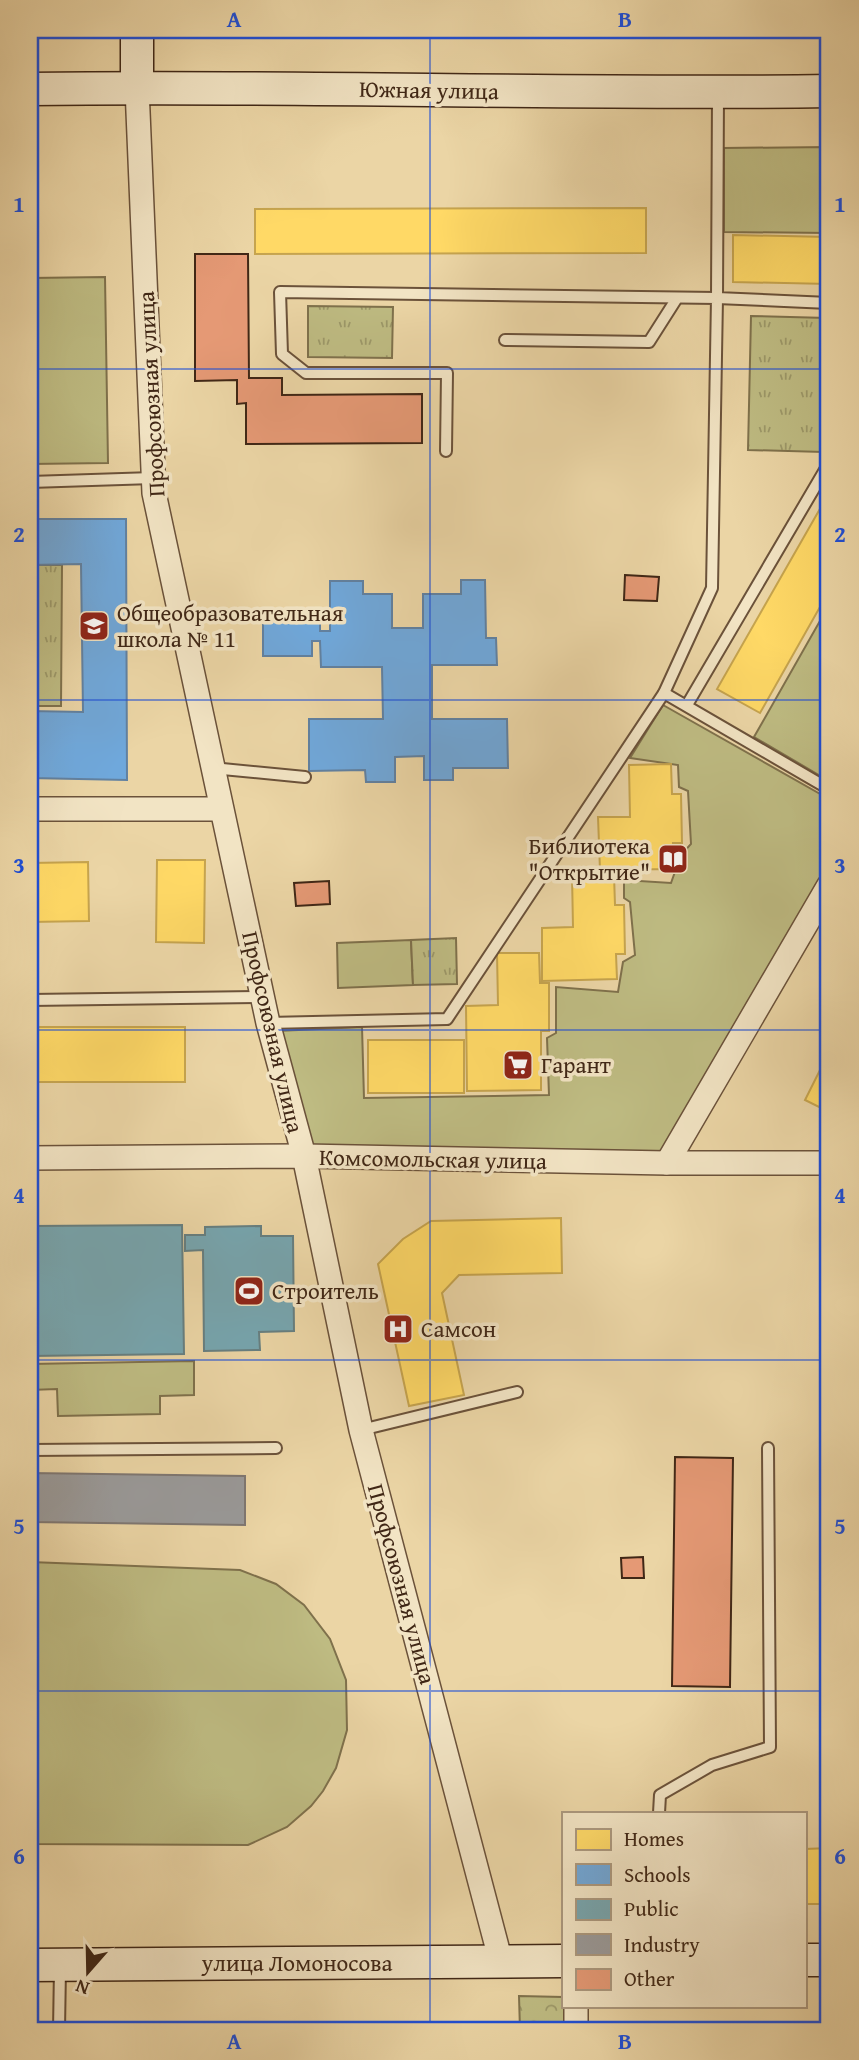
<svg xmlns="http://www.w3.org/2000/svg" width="859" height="2060" font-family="'Gentium Book Plus',serif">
<defs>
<pattern id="forest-crowns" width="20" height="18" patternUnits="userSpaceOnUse" patternTransform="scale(1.75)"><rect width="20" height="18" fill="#bebb82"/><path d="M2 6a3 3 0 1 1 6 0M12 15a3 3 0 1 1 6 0" fill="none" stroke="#9c9869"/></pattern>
<pattern id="park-tufts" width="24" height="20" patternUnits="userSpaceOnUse" patternTransform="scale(1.75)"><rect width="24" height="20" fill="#bebb82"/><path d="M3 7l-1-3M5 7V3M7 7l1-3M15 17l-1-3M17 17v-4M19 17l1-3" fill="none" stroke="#9c9869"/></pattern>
</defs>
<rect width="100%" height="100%" fill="#ebd5a5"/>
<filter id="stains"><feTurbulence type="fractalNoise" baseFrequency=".00286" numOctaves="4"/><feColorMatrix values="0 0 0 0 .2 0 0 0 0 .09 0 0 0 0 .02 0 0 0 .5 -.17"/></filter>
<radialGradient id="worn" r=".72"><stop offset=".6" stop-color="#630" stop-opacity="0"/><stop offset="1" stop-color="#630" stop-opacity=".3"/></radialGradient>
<!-- grass -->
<g fill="#bebb82" stroke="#7f714c" stroke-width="2">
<polygon points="829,147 829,233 724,232 724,148"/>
<polygon points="105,277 108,463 30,464 30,278"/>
<polygon points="829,605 829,781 754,737"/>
<polygon points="663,705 829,799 829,863 663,1155 312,1149 277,1031 362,1027 364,1098 549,1095 547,1038 556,1033 556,987 618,992 623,962 635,955 630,902 624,898 624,880 671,883 681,855 691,844 688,791 679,787 678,765 630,758"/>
<polygon points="411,940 413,985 338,988 337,943"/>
<polygon points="194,1361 194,1395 160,1396 160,1414 58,1416 57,1389 30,1390 30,1364"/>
<polygon points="30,1562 240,1570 276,1584 304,1605 330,1639 346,1680 347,1730 336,1768 323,1791 311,1806 287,1827 248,1845 30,1844"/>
</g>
<!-- forest -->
<polygon fill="url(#forest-crowns)" stroke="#7f714c" stroke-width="2" points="519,1996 563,1997 563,2006 571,2006 571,2030 520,2030"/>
<!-- park -->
<g fill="url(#park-tufts)" stroke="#7f714c" stroke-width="2">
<polygon points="308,306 393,307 392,358 308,357"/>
<polygon points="751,316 827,318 823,452 748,450"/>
<polygon points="30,565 62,565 61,706 30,706"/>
<polygon points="456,938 457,984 413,985 411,940"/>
</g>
<!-- homes -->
<g fill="#ffd966" stroke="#c6a44e" stroke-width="2">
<polygon points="646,208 646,253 255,254 255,209"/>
<polygon points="733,235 829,237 829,284 733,282"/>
<polygon points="829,493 829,591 760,713 717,689"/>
<polygon points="671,764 672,794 681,794 682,843 673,843 674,869 600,870 598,817 630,817 629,765"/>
<polygon points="157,860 205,860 204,943 156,942"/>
<polygon points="88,862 89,921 30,922 30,863"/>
<polygon points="572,875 614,875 615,905 624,905 625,954 616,954 617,979 542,981 542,928 573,927"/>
<polygon points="497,953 539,953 540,983 549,983 549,1031 541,1031 541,1090 467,1091 466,1006 498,1005"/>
<rect x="30" y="1027" width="155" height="55"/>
<rect x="368" y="1040" width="96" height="53"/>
<polygon points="829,1052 829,1112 805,1100"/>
<polygon points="561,1218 562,1273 459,1275 442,1293 464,1395 409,1406 378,1264 403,1239 431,1221"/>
<polygon points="829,1848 829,1904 805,1904 805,1849"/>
<polygon points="285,2024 285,2030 94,2030 94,2025"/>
</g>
<!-- schools -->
<g fill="#6fa8dc" stroke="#6181a1" stroke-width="2">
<polygon points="30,519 126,519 127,780 30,778 30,711 83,712 81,564 30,565"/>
<polygon points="461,580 485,580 486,638 496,638 497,665 432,665 432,719 507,719 508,768 453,768 453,780 424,780 424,756 395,757 395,782 366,782 365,770 309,771 309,719 383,719 382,667 321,667 320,641 312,641 312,656 263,656 263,613 320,613 320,631 330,631 330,581 363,581 363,594 392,594 392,628 423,628 423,594 461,594"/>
</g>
<!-- public -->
<g fill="#76a5af" stroke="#667f81" stroke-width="2">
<polygon points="182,1225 184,1354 30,1356 30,1226"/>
<polygon points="261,1226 261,1236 293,1236 294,1331 259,1332 260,1350 204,1351 203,1250 185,1251 185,1235 205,1235 205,1227"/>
</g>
<!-- industry -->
<polygon fill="#999" stroke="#7e7772" stroke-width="2" points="30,1473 245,1476 245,1525 30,1522"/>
<!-- building -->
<g fill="#e59975" stroke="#402716" stroke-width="2">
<polygon points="195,254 248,254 249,378 282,378 282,395 422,394 422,443 246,444 246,403 237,404 237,380 195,381"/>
<polygon points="625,575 659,577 657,601 624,600"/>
<polygon points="329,881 330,904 296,906 294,883"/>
<polygon points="675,1457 733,1458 730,1687 672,1686"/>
<polygon points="643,1557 644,1578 622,1578 621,1558"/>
<rect x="645" y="2023" width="184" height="7"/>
</g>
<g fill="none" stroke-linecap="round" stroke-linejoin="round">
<!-- lane casing -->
<g stroke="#6b523a" stroke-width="14">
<g id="lane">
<polyline points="718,94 717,298 829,303"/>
<polyline points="505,340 649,342 677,298"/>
<polyline points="30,482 153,478"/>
<polyline points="664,693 829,789"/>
<polyline points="687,705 829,463"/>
<polyline points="212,768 305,777"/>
<polyline points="30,1000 262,997"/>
<polyline points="268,1023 447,1019 664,693 712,588 717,298 280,292 282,354 306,373 447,373 446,451"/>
<polyline points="361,1430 517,1392"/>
<polyline points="30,1450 276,1448"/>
<polyline points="659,1813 660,1795 712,1765 770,1747 768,1448"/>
<polyline points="59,2030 60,1968"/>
</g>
</g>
<!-- street casing -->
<g stroke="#6b523a" stroke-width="26">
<g id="street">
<polyline points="137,88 154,493 268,1023 304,1156 361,1430 501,1962"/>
<polyline points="30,809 211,809"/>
<polyline points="30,1158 304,1156 667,1163 829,1163"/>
<polyline points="667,1163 829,885"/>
<polyline points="576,2030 576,2006"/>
</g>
</g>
<!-- secondary casing -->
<g stroke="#402716" stroke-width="35">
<g id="secondary">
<polyline points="137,88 137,30"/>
<path d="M 30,89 C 296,85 563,95 829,91"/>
<polyline points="805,1960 829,1960"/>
<polyline points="30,1965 563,1961"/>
</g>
</g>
<!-- lane -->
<use href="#lane" stroke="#f2e4c4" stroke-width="10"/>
<!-- street -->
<use href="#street" stroke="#f2e4c4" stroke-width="23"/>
<!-- secondary -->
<use href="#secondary" stroke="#f2e4c4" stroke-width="32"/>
</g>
<!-- grid -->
<path fill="none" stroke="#1d4ed8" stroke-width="2" stroke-opacity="0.55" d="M 430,30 L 430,2030M 30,369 L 829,369M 30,700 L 829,700M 30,1030 L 829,1030M 30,1360 L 829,1360M 30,1691 L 829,1691"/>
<!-- icons -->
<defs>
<g id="school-square" transform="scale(1.575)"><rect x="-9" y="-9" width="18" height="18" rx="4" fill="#8f2418" stroke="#f2e4c4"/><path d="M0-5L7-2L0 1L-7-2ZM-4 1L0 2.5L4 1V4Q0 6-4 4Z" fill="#fff"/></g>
<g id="library-square" transform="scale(1.575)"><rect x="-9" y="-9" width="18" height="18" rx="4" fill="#8f2418" stroke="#f2e4c4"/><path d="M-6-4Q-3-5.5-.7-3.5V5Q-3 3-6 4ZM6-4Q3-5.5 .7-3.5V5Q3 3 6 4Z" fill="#fff"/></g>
<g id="supermarket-square" transform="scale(1.575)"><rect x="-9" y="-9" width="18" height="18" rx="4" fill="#8f2418" stroke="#f2e4c4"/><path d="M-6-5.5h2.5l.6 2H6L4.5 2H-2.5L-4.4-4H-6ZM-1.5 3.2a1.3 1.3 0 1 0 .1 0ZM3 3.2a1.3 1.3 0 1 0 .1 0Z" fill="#fff"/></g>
<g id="stadium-square" transform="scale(1.575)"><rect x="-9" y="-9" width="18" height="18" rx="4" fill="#8f2418" stroke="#f2e4c4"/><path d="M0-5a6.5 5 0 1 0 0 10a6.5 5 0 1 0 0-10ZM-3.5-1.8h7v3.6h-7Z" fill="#fff"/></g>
<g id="hospital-square" transform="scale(1.575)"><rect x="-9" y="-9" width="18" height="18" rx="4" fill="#8f2418" stroke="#f2e4c4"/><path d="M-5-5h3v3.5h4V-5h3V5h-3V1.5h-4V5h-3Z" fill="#fff"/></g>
</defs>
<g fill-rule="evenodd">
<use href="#school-square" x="94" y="626"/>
<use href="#library-square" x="673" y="859"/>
<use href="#supermarket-square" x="518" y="1065"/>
<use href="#stadium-square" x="249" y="1291"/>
<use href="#hospital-square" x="398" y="1329"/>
</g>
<g text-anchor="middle" stroke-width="7" stroke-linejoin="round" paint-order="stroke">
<!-- street labels -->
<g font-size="23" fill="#402716" stroke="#f2e4c4">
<text transform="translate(429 90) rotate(1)" y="8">Южная улица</text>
<text transform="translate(151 394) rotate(-93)" y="8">Профсоюзная улица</text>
<text transform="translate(273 1032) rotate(77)" y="8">Профсоюзная улица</text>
<text transform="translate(433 1159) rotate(1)" y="8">Комсомольская улица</text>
<text transform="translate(402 1584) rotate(75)" y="8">Профсоюзная улица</text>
<text x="297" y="1971">улица Ломоносова</text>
</g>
<!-- poi labels -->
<g font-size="23" fill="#402716" stroke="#f2e4c4" text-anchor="start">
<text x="117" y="621">Общеобразовательная<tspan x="117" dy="26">школа № 11</tspan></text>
<text x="650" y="854" text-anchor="end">Библиотека<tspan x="650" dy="26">"Открытие"</tspan></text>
<text x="541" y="1073">Гарант</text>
<text x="272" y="1299">Строитель</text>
<text x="421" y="1337">Самсон</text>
</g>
</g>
<!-- margin -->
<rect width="859" height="2060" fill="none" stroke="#ebd5a5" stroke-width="77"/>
<!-- legend -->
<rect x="562" y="1812" width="245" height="196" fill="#f2e4c4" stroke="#ab987e" stroke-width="2"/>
<rect x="576" y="1829" width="35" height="21" fill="#ffd966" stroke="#ab987e" stroke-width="2"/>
<text x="624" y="1846" font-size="21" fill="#402716">Homes</text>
<rect x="576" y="1864" width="35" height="21" fill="#6fa8dc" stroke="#ab987e" stroke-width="2"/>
<text x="624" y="1882" font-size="21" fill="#402716">Schools</text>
<rect x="576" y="1899" width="35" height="21" fill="#76a5af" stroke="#ab987e" stroke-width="2"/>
<text x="624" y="1916" font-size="21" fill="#402716">Public</text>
<rect x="576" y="1934" width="35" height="21" fill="#999999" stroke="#ab987e" stroke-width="2"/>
<text x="624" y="1952" font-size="21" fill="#402716">Industry</text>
<rect x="576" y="1969" width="35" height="21" fill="#e59975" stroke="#ab987e" stroke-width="2"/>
<text x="624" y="1986" font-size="21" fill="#402716">Other</text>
<!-- north arrow -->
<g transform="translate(88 1972) rotate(200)" stroke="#f2e4c4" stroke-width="5" paint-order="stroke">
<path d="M0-5L12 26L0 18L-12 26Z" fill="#402716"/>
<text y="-10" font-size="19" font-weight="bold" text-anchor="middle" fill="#402716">N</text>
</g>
<rect x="38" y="38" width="782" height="1984" fill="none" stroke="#1d4ed8" stroke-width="2.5"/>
<g font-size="23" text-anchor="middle" font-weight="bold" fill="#1d4ed8">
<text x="234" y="27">A</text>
<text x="625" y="27">B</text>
<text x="19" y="212">1</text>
<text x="840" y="212">1</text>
<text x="19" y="542">2</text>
<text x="840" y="542">2</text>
<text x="19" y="873">3</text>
<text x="840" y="873">3</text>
<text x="19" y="1203">4</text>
<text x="840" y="1203">4</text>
<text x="19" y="1534">5</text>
<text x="840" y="1534">5</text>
<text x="19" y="1864">6</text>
<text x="840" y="1864">6</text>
<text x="234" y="2049">A</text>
<text x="625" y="2049">B</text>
</g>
<rect width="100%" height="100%" filter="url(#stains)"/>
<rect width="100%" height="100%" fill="url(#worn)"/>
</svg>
